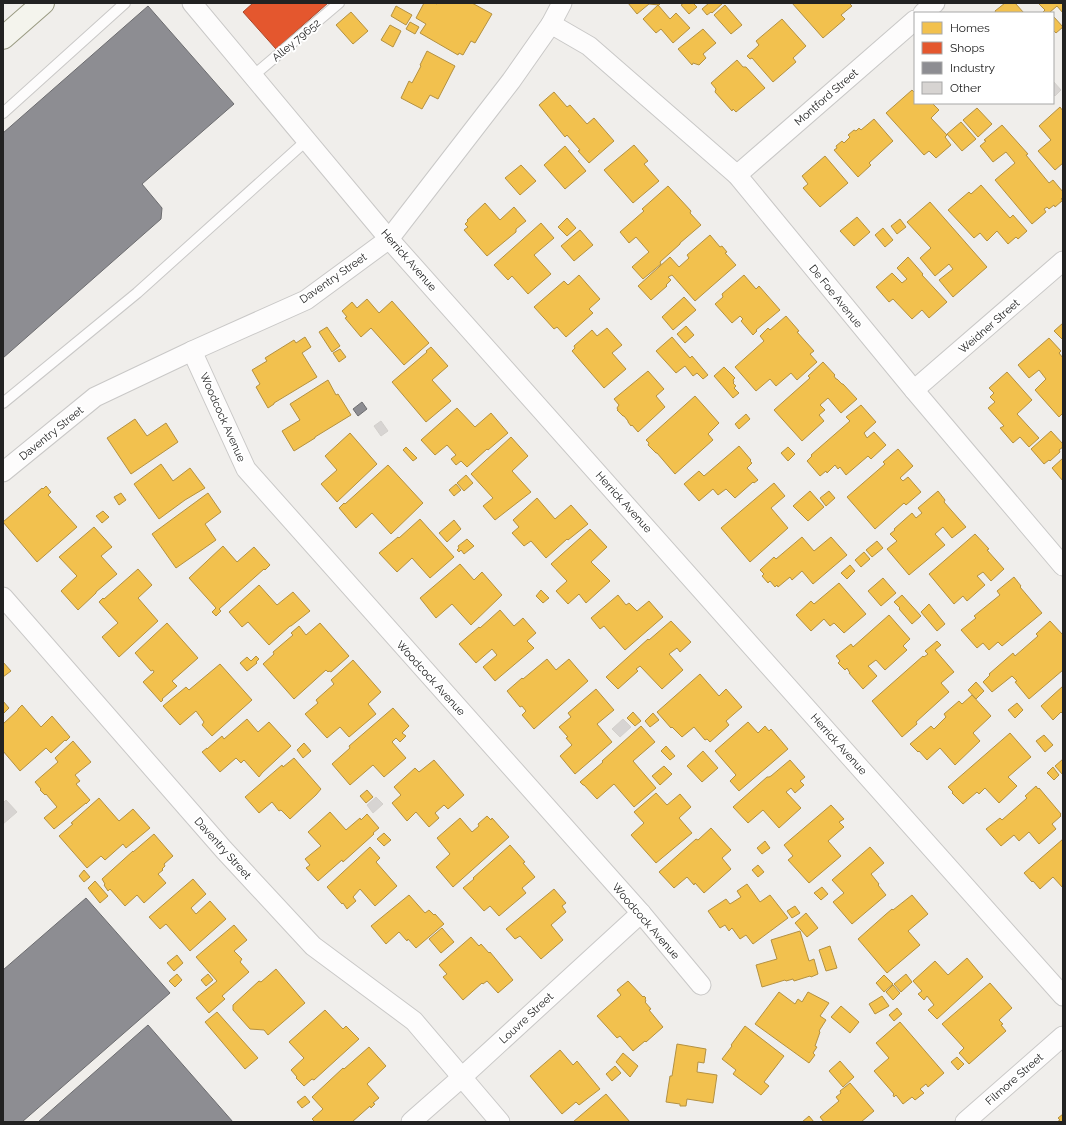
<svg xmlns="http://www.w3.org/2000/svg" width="1066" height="1125" font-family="Raleway,sans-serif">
<rect width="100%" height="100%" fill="#f0eeeb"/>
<!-- homes -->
<g fill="#f2c14e" stroke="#b49141">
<polygon points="424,3 435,3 437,4 438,3 472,3 492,14 475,43 471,41 463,55 459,53 458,55 420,33 426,24 416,18"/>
<polygon points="628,3 661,3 659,5 649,4 637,14"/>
<polygon points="684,3 693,3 697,7 689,14 681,5"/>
<polygon points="709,3 723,3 712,13 711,12 707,15 702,9"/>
<polygon points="792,3 849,3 852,6 841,15 845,19 823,38"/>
<polygon points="1005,3 1015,3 1024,13 996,13 995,11"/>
<polygon points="1038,3 1063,3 1063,13 1057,6 1049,13 1044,13 1043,12 1045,10"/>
<polygon points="658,5 670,19 676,13 690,28 673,43 661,29 656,33 643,19"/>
<polygon points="725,5 742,25 731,34 714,15"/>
<polygon points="396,6 412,15 406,25 391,16"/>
<polygon points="351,12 368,31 353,44 336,25"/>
<polygon points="1053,17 1054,17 1063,27 1056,33 1053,30"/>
<polygon points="782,19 806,46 793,58 796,62 773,82 752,58 750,59 747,56 759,45 756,41"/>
<polygon points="410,22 419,27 415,34 406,29"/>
<polygon points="390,25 401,31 393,47 381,40"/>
<polygon points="703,29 716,43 703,54 706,58 699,65 693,63 692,65 678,49"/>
<polygon points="427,51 455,66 438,99 430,95 422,109 401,98 409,81 412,83 421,66 420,65"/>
<polygon points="737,60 743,67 746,67 765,88 736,112 733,109 732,111 715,92 716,89 711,83"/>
<polygon points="912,90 915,93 915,103 932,103 939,110 931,118 947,135 945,137 951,145 936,158 929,151 924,155 886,113"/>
<polygon points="554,92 567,107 570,105 587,124 594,118 614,141 589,163 578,151 580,150 567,135 565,137 539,105"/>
<polygon points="1060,107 1063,111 1063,163 1055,170 1038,151 1051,140 1039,126"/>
<polygon points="977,108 992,124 978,137 963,120"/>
<polygon points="874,119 893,141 869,163 871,165 858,177 834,150 837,148 836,146 842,141 844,143 850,137 848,135 854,130 856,131 859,128 861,130"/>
<polygon points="961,122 976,139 962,151 947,134"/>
<polygon points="1002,125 1028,154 1026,155 1049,183 1053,180 1063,192 1063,197 1061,199 1063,200 1055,207 1054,205 1049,209 1047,207 1044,209 1046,212 1032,224 995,180 1015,163 1006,152 993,162 980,146 986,141 984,140"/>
<polygon points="634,145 648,161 644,164 659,181 633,203 604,170"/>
<polygon points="565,146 586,171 565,189 544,165"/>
<polygon points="825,156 848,183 820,207 803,188 808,184 802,176"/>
<polygon points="521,165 536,181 520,195 505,178"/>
<polygon points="981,185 1010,218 1013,215 1027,231 1018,239 1016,237 1008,244 997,231 987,241 980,233 974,238 948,210 969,192 971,194"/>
<polygon points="668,186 691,211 690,213 701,225 680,243 680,244 660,262 661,264 643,279 632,267 649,252 636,237 629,243 620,232 644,211 642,209"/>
<polygon points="930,202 987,267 953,297 939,280 953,269 949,264 935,276 920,258 931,248 907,222"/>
<polygon points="485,203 500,220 514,207 526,221 516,229 516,232 487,256 464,230 468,227 465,224 468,221 467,220"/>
<polygon points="857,217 870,232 854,246 840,231"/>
<polygon points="567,218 576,228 567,236 558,227"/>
<polygon points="900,219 906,227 897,234 891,226"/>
<polygon points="541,223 554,238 534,255 551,274 528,294 512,276 508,280 494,265"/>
<polygon points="883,228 893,240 885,247 875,235"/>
<polygon points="580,230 593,245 574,261 561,246"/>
<polygon points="710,235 720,247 722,246 727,252 725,253 736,265 695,301 672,275 668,277 671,280 666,285 667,286 651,300 638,286 670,257 679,267 689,258 687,255"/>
<polygon points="908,257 923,274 922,275 947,302 929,318 922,310 912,319 893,299 889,302 876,287 892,273 902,283 907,279 897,268"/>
<polygon points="579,275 600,299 589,309 593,313 566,337 557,327 554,329 534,307 564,281 568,285"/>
<polygon points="744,275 756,289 759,286 780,310 756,330 757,331 753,335 741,321 743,319 740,316 732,323 715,304 723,297 722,294"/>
<polygon points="684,297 696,310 673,330 662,317"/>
<polygon points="367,299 379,313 392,301 429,343 404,365 371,328 361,337 345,318 347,317 342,311 352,302 357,308"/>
<polygon points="786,316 799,331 797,332 814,351 810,354 817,362 797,380 791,373 776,386 770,379 756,391 735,367 764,341 760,336 768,328 770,330"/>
<polygon points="1063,323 1063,340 1054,331"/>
<polygon points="686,326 694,335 685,343 677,334"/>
<polygon points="327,327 340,346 332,352 319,332"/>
<polygon points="607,328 622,345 612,353 626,369 604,388 572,351 575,348 574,346 592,330 597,336"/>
<polygon points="305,337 311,347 302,353 317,377 274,403 274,404 268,408 256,387 260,384 252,370 267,361 265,358 294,340 296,343"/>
<polygon points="672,337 690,358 692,356 708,375 703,379 697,373 693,376 685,366 676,373 656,351"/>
<polygon points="1049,338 1061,351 1059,353 1063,358 1063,413 1059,417 1035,390 1046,379 1039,370 1029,378 1018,365"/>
<polygon points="431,347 448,366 432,380 451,401 426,422 392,382 427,352 426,351"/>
<polygon points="340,349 346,357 339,362 333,353"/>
<polygon points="823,362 835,375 834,376 836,379 837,379 842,384 843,384 857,399 841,413 828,398 820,405 825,410 819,415 824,421 802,441 774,410 810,378 808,376"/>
<polygon points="724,367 735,378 733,380 734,382 733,383 736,386 734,388 739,393 733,398 714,376"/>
<polygon points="648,371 664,389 656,396 665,407 638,432 632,425 631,426 628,422 628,421 624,416 623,416 617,410 618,410 617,408 619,405 614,399"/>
<polygon points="1007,372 1032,400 1017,414 1039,438 1029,447 1020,437 1013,443 1000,428 1004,426 988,408 995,402 990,397 994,393 989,388"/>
<polygon points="328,380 336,395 338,394 351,415 315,437 315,438 294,451 282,431 300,420 290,404"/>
<polygon points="695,396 719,423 708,434 713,440 675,474 657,453 656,453 648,445 649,443 646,440"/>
<polygon points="861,405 876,422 864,433 867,438 874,432 886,445 871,459 868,456 846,475 840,467 838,469 835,465 827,473 826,471 820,476 807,461 812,456 811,455 850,421 846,417"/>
<polygon points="457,408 475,427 491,413 508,433 488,450 487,449 467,467 461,461 456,465 451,459 456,455 447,445 435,455 421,440"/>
<polygon points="746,414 750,419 739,429 735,424"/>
<polygon points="135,419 147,436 166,423 178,442 131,474 107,438"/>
<polygon points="1051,431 1063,444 1063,447 1059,450 1060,452 1050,461 1049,460 1044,464 1031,449"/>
<polygon points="350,433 377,464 337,502 321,484 337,470 325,456"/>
<polygon points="511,437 528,456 512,471 531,492 495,520 483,506 493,498 471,474"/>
<polygon points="739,446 751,460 750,461 752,463 747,468 758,480 754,483 753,482 735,498 726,489 718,495 713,489 699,501 684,484 699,471 704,476"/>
<polygon points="406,447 417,458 413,461 403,450"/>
<polygon points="788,447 795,454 788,461 781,453"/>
<polygon points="898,449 913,466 900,478 903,481 908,477 921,492 906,505 904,503 875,529 847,497 885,464 883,462"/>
<polygon points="1063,458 1063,481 1052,468"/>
<polygon points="161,464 173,481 190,468 205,488 185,500 159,519 134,484"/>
<polygon points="388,465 423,503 391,534 372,513 356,528 339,508 344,503 345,504"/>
<polygon points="466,475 473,483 464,491 457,483"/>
<polygon points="774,483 785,496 771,508 788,528 750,562 721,528"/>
<polygon points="456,484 461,490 454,496 449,490"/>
<polygon points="46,486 51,492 48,495 77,527 37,562 3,522 42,488 43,489"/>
<polygon points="810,491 824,507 808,521 793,506"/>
<polygon points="829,491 835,498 826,506 820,498"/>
<polygon points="938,491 945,500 944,502 966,527 952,538 943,527 935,534 945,545 909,575 887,549 897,541 890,534 895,530 894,529 912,513 916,518 922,513 918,508"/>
<polygon points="121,493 126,500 119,505 114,497"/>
<polygon points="208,493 221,512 205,524 216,540 176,568 152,534"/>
<polygon points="537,498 555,519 571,505 588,524 568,540 567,539 546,558 531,541 524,546 512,533 519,527 513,520"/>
<polygon points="103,511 109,517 102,523 96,516"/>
<polygon points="420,519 454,557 430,578 412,558 397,572 379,553 398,537 399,538"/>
<polygon points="454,520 461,529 447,542 439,533"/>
<polygon points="94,527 112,547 101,556 117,574 96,592 96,593 78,610 61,591 77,576 59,557"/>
<polygon points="590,529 607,547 591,562 610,581 586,603 579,594 568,604 556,591 567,581 551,564"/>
<polygon points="975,534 989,549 987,550 1004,569 991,581 983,572 977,576 985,585 967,601 963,596 954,604 929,574"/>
<polygon points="802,537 814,551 831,537 847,555 813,584 802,571 792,580 790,577 778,587 777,585 775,587 770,581 768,583 762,576 764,574 760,570 774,557 776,559"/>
<polygon points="467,539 474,546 464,554 461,550 459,552 457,550 459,548 458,546"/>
<polygon points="877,541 883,548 872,557 866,550"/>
<polygon points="223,546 237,562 254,547 270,565 265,570 264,569 219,609 221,611 216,616 212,612 216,608 189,578"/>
<polygon points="864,552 870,559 861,567 855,560"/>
<polygon points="460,564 474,580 482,572 502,595 471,625 452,604 436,618 420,598"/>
<polygon points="850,565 855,571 847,579 841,573"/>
<polygon points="138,569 152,585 138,598 158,621 119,657 102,637 118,623 99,602 103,598 104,599"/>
<polygon points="1014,577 1021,586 1020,587 1042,613 1002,646 998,642 989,650 983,643 977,648 961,630 976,618 974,616 1000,595 997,591"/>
<polygon points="883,578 896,593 881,606 868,591"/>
<polygon points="839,583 866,614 844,633 834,623 830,626 824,619 811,631 796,615 811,601 814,604"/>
<polygon points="259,585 277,605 293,592 310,611 291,626 290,626 269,645 248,622 242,627 229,612"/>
<polygon points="541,590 549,598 543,603 536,596"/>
<polygon points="618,595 626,605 629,603 637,611 649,601 663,617 625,650 604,626 600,629 591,618"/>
<polygon points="902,595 921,616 912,624 899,609 900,608 894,602"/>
<polygon points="929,604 945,624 937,631 921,612"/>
<polygon points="500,610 514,626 523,618 536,633 527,641 534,648 495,681 483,667 497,655 492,649 476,663 459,644 479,627 480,628"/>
<polygon points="889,615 910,639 903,646 907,650 885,670 876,660 868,666 877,676 863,689 849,673 850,673 847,668 845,670 838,663 840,661 836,656 851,644 853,647"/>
<polygon points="671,621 691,642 680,652 677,648 669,654 683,670 662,689 640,666 636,669 638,671 618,689 606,677 648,639 649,640"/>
<polygon points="1050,621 1063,635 1063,670 1029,699 1015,682 1017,681 1012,676 992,692 983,682 990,675 989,674 1013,653 1015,656 1038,636 1036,634"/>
<polygon points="167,623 198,658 172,681 177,686 162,699 163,700 161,702 143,682 154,672 153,670 151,671 135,653"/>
<polygon points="320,623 349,656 331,672 329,671 328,672 326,670 294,699 263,664 274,654 273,652 293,635 291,633 299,626 306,635"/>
<polygon points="937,641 941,645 935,650 954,672 941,683 949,692 916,722 917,724 902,737 872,701 923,656 924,657 928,654 925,651"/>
<polygon points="256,656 259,659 256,662 257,663 247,671 240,663 247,657 251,661"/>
<polygon points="547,659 556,670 569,659 588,681 534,729 522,715 526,711 522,706 520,707 507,691 522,678 523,679"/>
<polygon points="353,660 381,692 368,704 376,714 349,737 340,727 327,738 305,714 318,703 316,700 334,684 331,680"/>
<polygon points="3,662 11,671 3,677"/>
<polygon points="220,664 252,700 212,736 202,725 204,722 196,711 180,725 163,706 186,687 189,690"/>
<polygon points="700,674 719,696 726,689 742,707 726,721 729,725 710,742 707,739 705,740 694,727 682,737 672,727 671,728 657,712"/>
<polygon points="976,682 984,691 976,699 968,690"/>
<polygon points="1063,686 1063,714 1061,712 1053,720 1041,706"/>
<polygon points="596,689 614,710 597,724 612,742 575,774 560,756 572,745 566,738 568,737 559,727 571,717 568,713"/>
<polygon points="972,695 991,716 973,733 980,741 955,765 940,748 927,760 919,751 918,752 910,744 931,726 934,729 946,717 944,714 959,701 962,704"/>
<polygon points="3,701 9,708 3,714"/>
<polygon points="1017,703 1023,710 1015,718 1008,710"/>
<polygon points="22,705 41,727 52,716 70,737 66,741 65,740 51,753 46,748 20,771 3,751 3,724 18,710 18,709"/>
<polygon points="393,708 409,726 402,733 406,736 400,742 396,738 392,742 406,758 384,777 373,765 350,785 332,764 350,748 349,746"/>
<polygon points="633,712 641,721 635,726 627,718"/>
<polygon points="653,713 659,720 650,727 645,721"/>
<polygon points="247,719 258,732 269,722 291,746 262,773 259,777 244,760 241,763 236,758 220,772 202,752 207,748 207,749 222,736 224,739"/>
<polygon points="748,722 758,733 765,726 769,731 771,729 788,749 739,791 730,781 736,775 715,751"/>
<polygon points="641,726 655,742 633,761 656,788 634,807 614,784 597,799 584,785 583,785 580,782 603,762 602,761"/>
<polygon points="1010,733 1031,757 1008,777 1017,786 999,803 985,788 979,794 977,792 963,804 952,793 953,792 948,787"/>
<polygon points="1044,735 1053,745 1045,752 1036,741"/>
<polygon points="73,741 91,762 75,775 80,781 76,784 90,800 86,804 86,803 54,829 44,818 57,807 46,794 45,795 40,790 41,789 35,782 58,762 55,758"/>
<polygon points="304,743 311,751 303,758 297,750"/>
<polygon points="666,746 675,756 670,760 661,751"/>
<polygon points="703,751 718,768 702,782 687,766"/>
<polygon points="294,758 321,789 316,795 290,819 281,810 279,811 272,802 259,813 245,797 282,765 283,767"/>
<polygon points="1063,759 1063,775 1055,766"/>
<polygon points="434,760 464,795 448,809 444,805 435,813 439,818 429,827 416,812 407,821 392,803 401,795 394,787 415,768 419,772"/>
<polygon points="790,760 805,777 800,781 804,785 795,793 791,788 786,792 801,808 779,828 763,810 748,823 733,807 767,777 769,777 771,776"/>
<polygon points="664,766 672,774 660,785 652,776"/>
<polygon points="1053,767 1059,775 1054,780 1047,773"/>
<polygon points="1036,786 1038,789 1039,788 1061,814 1060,815 1061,816 1052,824 1056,829 1039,844 1029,832 1019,841 1014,835 1001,846 986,829 1000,818 1002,820 1027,798 1025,796"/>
<polygon points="367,790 373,797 366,803 360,796"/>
<polygon points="656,793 667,805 680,794 691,807 679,818 692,833 656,863 631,835 644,823 634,812"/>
<polygon points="99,798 119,821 133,809 150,828 126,848 123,844 105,860 101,856 87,868 59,836 73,824 71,823"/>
<polygon points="831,805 844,819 839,822 844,827 828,841 841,856 809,883 788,860 793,856 784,845"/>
<polygon points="330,812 346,830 360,818 361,820 367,814 379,828 373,833 374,834 343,862 342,860 318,881 306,868 310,865 305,859 321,846 308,832"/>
<polygon points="487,816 491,820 492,818 509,837 453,887 436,867 450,854 437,838 460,818 472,832 479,826 478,824"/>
<polygon points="711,828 731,850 722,858 731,869 704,893 695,883 694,885 687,877 674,888 659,872 696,839 698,840"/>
<polygon points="384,833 391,840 384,846 377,839"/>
<polygon points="154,834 173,856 164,864 165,866 162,869 163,870 158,874 166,883 144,903 137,895 125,906 110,889 108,891 104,885 105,884 102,879 133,851 133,852"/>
<polygon points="1063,839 1063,888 1053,877 1040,889 1033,881 1032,882 1024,873"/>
<polygon points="765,841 770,848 762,854 757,848"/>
<polygon points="510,845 525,862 523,863 535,877 522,888 526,893 499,916 490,906 484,911 463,888 474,879 473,878"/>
<polygon points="370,847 380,858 376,862 397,886 375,906 360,889 353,897 356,901 347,909 343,903 342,904 327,887"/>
<polygon points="870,847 884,863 871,874 879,884 878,885 886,895 852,924 833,902 844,893 832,880"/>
<polygon points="758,865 764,872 758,877 752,870"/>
<polygon points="84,870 90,877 84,882 79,876"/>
<polygon points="193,879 206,894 191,908 196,914 210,901 226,919 190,951 166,924 160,929 149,917"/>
<polygon points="95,881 108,896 100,903 88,888"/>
<polygon points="747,884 760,902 770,895 788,918 753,944 746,935 740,939 732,928 729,931 725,925 720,928 708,911 726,899 730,904 741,897 737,891"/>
<polygon points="822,887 828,894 821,900 814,893"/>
<polygon points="554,889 566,903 562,906 566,912 551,925 563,940 541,959 520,936 515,939 506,929"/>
<polygon points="409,895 425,913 429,910 434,915 435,914 444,924 416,948 408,939 407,941 399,932 386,944 371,926"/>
<polygon points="912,895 928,914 908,931 920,945 887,973 858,939 885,915 892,909 893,910"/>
<polygon points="795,906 800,913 792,918 787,911"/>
<polygon points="806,913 818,928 807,937 795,923"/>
<polygon points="234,925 247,940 234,951 242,959 240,962 249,972 222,996 225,999 209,1013 196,998 217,981 196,957"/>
<polygon points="442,928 454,942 441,953 429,939"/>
<polygon points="800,931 809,961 814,959 818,974 811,977 810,976 794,981 793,979 786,981 785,980 762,987 756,965 777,959 771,940"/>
<polygon points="471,937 479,946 481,944 489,953 490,952 513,980 498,993 487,981 483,984 482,983 463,1000 443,977 447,974 439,965"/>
<polygon points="830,946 837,968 826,971 819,950"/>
<polygon points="177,955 183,963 174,971 167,963"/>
<polygon points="967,958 983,977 937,1019 928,1010 934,1005 927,996 924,1000 918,994 922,991 913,981 935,961 948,975"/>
<polygon points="276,969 305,1003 268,1035 264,1030 250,1029 233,1010 233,1005 259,981 261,982"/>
<polygon points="177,974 182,980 175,987 169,981"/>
<polygon points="208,974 213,980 206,986 201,980"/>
<polygon points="906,974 912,982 901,992 894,984"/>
<polygon points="884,975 893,984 884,992 876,983"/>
<polygon points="628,981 643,997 644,996 646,998 645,999 646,1001 645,1002 651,1009 649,1010 663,1027 646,1042 645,1041 633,1051 620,1036 617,1038 597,1016 621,995 617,990"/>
<polygon points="990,983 1012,1008 999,1020 1003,1024 1001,1025 1006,1031 969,1064 959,1053 964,1048 942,1024"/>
<polygon points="893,985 900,993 893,1000 886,992"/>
<polygon points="779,992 795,1004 798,999 802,1002 808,992 829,1003 820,1016 826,1020 819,1031 820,1032 815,1046 817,1047 813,1053 815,1055 809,1063 755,1024"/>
<polygon points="882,996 889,1006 875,1014 869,1004"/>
<polygon points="841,1006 859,1022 850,1033 831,1017"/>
<polygon points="897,1008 902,1014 894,1021 889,1015"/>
<polygon points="325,1010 343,1029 346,1026 359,1039 314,1080 312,1079 304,1086 296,1078 297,1077 291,1070 304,1058 289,1042"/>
<polygon points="217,1012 258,1058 245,1069 205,1022"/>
<polygon points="900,1022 944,1073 928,1087 926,1084 920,1089 924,1093 915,1100 912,1097 903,1104 896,1095 894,1097 893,1095 894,1094 874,1071 889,1058 876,1043"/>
<polygon points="745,1026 784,1056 764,1082 769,1086 761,1095 733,1074 736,1070 722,1059 732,1046 731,1045"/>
<polygon points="677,1044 706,1049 704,1063 698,1062 697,1072 717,1075 713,1103 687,1099 686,1106 680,1106 680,1104 666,1102 670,1076 672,1076"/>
<polygon points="369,1047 386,1066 367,1084 379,1098 373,1103 375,1104 371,1108 370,1106 352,1122 315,1122 312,1119 323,1109 312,1097 343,1068 344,1069"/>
<polygon points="560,1050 573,1065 577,1061 600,1089 579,1105 576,1102 562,1114 530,1076"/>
<polygon points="623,1053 638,1066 630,1077 616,1062"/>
<polygon points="957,1057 964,1064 958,1070 951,1062"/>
<polygon points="840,1061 854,1077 843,1087 829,1071"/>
<polygon points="615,1066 621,1073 612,1081 606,1074"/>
<polygon points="850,1083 874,1111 861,1122 824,1122 820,1117 839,1101 836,1097 841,1093 840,1091"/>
<polygon points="606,1094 630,1122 573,1122"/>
<polygon points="305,1096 310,1102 302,1108 297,1102"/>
<polygon points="1063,1114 1063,1122 1057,1122 1060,1120 1058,1118"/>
<polygon points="809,1116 814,1122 802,1122"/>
</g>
<!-- shops -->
<polygon fill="#e4572e" stroke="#aa472a" points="253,3 328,3 276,49 243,12"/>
<!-- industry -->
<g fill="#8d8d92" stroke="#6d6d70">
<polygon points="148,6 234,104 142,184 162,208 161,219 3,358 3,133"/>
<polygon points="362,402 367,409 358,416 353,409"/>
<polygon points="86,898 170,993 22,1122 3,1122 3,970"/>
<polygon points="148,1025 233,1122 38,1122"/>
</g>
<!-- building -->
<g fill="#d7d4d2" stroke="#d3d0cc">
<polygon points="1053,81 1061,90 1055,96 1053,94"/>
<polygon points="381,421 388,431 381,436 374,426"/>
<polygon points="623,719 631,727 620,737 612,729"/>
<polygon points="376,797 383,804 373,813 367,805"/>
<polygon points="6,800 17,812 3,824 3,803"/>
</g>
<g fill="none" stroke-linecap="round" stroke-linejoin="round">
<!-- lane casing -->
<g stroke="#c9c8c7" stroke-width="12">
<g id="lane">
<polyline points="253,76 339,3"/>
<polyline points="3,113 125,3"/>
<polyline points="3,403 137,293 307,140"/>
</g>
</g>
<!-- street casing -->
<g stroke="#c9c8c7" stroke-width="21">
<g id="street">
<polyline points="192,3 389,239 1063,996"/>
<polyline points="923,13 935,3"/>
<polyline points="551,24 589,46 737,175 914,390 1063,566"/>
<polyline points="737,175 915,20"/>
<polyline points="192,351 246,469 641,913 701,985"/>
<polyline points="914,390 1063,261"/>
<polyline points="3,472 95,397 192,351 306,300 389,239 511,81 551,24 562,3"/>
<polyline points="3,597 224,850 313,946 414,1021 500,1122"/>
<polyline points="411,1122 461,1078 641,913"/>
<polyline points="965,1122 1063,1036"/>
</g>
</g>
<!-- secondary casing -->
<g stroke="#999a82" stroke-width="24">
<polyline id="secondary" points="3,38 43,3"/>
</g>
<!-- lane -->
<use href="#lane" stroke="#fdfcfc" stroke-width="10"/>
<!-- street -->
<use href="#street" stroke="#fdfcfc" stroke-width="19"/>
<!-- secondary -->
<use href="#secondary" stroke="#f4f4ed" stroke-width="22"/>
</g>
<g text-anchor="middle" stroke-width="4" stroke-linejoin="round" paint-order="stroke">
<!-- street labels -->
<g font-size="11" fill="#222" stroke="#fff">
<text transform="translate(296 40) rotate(-40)" y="4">Alley 79652</text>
<text transform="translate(826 97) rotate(-41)" y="4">Montford Street</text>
<text transform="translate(409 260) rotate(49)" y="4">Herrick Avenue</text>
<text transform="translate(333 278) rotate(-35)" y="4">Daventry Street</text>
<text transform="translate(836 296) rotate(51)" y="4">De Foe Avenue</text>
<text transform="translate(989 326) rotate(-41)" y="4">Weidner Street</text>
<text transform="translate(223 417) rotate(66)" y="4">Woodcock Avenue</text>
<text transform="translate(51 433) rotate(-39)" y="4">Daventry Street</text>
<text transform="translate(624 502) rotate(48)" y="4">Herrick Avenue</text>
<text transform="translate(431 678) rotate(48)" y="4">Woodcock Avenue</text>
<text transform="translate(839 744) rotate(48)" y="4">Herrick Avenue</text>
<text transform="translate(223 848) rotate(48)" y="4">Daventry Street</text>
<text transform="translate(646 921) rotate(49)" y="4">Woodcock Avenue</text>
<text transform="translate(526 1018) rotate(-43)" y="4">Louvre Street</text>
<text transform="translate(1014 1079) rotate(-41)" y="4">Filmore Street</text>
</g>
</g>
<!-- border -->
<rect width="1066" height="1125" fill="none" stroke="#222222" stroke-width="8"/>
<!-- legend -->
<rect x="914" y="12" width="140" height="92" fill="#ffffff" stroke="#a7a7a7"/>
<rect x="922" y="22" width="20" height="12" fill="#f2c14e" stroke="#a7a7a7"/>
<text x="950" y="32" font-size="12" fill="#222222">Homes</text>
<rect x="922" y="42" width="20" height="12" fill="#e4572e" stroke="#a7a7a7"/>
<text x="950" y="52" font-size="12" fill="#222222">Shops</text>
<rect x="922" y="62" width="20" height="12" fill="#8d8d92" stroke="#a7a7a7"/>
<text x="950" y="72" font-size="12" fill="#222222">Industry</text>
<rect x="922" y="82" width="20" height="12" fill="#d7d4d2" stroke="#a7a7a7"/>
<text x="950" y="92" font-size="12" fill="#222222">Other</text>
</svg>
